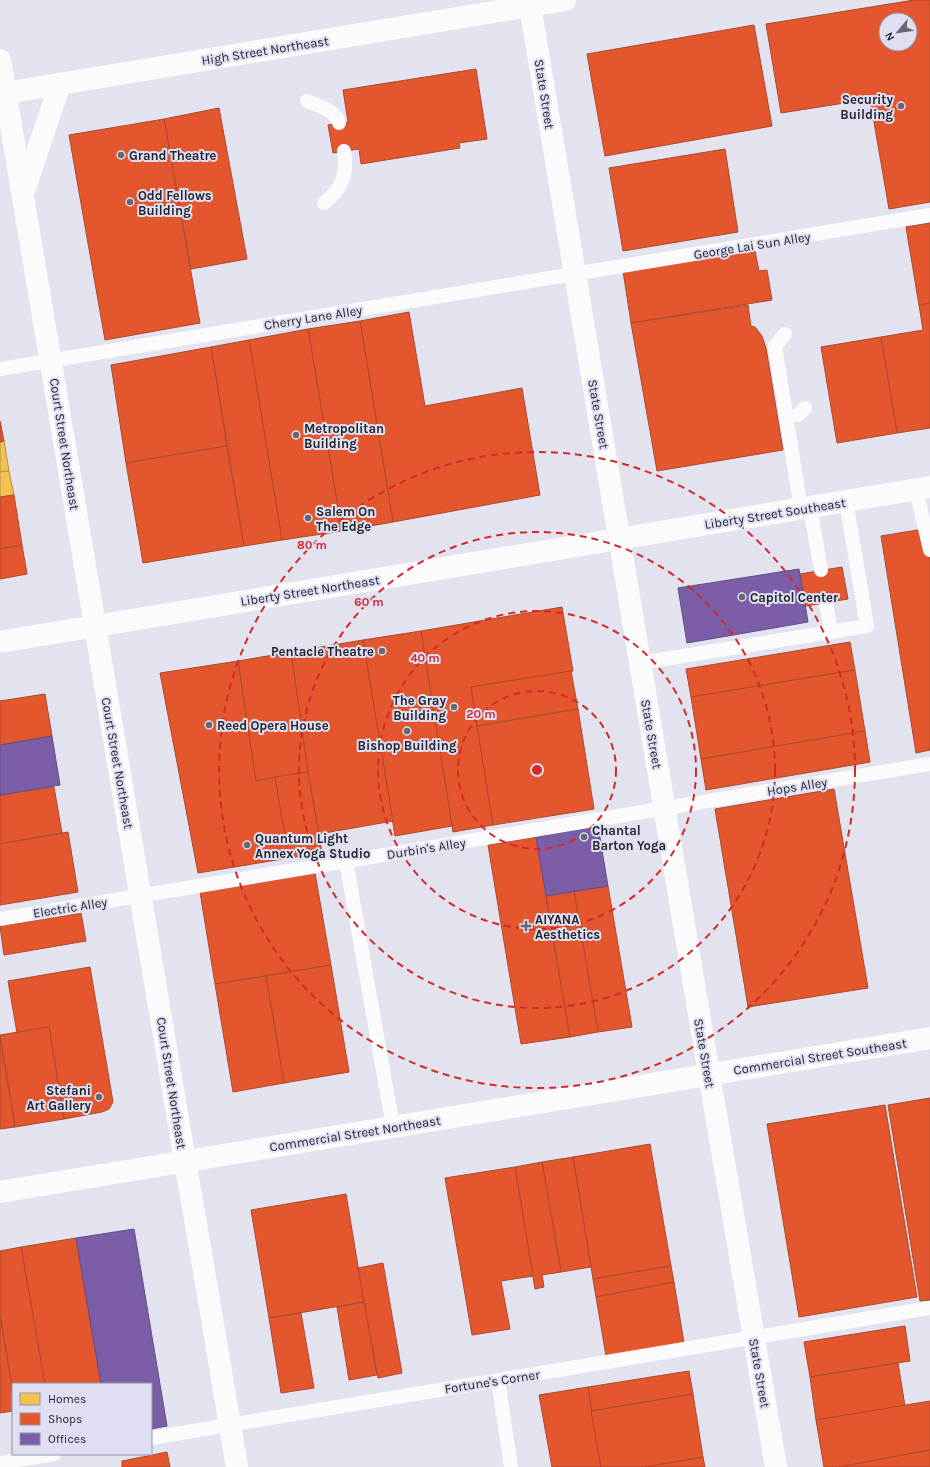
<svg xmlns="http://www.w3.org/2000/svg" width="930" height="1467" font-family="Karla,sans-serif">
<rect width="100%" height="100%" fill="#e2e3ee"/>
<!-- homes -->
<g fill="#f2c14e" stroke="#b49244">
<polygon points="4,441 9,471 0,472 0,442"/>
<polygon points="9,471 14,495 0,497 0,472"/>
</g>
<!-- shops -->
<g fill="#e4572e" stroke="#ab482d" fill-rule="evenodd">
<path d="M 914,0 L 930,0 L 930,202 L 889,209 L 870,99 L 781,113 L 766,24 ZM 886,20 L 910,20 L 910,44 L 886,44 Z"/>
<polygon points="754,25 772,126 605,156 587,54"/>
<polygon points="476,69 487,139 459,143 460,148 361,164 359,149 333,153 328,125 348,122 343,90"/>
<polygon points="219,108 247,259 191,269 164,119"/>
<polygon points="164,119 200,323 105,340 69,135"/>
<polygon points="725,149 738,232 623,251 609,168"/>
<polygon points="930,223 930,303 919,305 906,227"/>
<polygon points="755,251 759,271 767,270 772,300 631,323 623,271"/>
<polygon points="930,303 930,428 897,433 881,337 923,330 919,305"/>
<polygon points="748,305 751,326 755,327 762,336 766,348 783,450 657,471 631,323"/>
<polygon points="409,312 425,406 522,388 540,495 393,522 360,321"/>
<polygon points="360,321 393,522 342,531 308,329"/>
<polygon points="308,329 342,531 282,540 249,340"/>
<polygon points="881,337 897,433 837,443 821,347"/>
<polygon points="249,340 282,540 244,546 211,347"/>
<polygon points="211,347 227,446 126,463 111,365"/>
<polygon points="0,421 4,441 0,442"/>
<polygon points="227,446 244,546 143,563 126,463"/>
<polygon points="14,495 22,545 0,549 0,497"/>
<polygon points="930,528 930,750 916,753 881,536"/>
<polygon points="22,545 27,574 0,579 0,549"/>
<polygon points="842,567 848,599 806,606 800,574"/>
<polygon points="562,607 573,671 471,687 493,825 453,832 421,631"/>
<polygon points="421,631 452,826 395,836 363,640"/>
<polygon points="363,640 393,821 319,834 308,772 291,652"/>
<polygon points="850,642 855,670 691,697 686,669"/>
<polygon points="291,652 308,772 256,781 238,661"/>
<polygon points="238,661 256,781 275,777 289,858 198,873 160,673"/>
<polygon points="855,670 865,731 701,759 691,697"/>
<polygon points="571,671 578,709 477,726 471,687"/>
<polygon points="45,694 52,736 0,745 0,701"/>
<polygon points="578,709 594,809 493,825 477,726"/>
<polygon points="865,731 870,762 706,790 701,759"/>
<polygon points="308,772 322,853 289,858 275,777"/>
<polygon points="54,787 62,833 0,844 0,795"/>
<polygon points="834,789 868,988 748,1007 715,809"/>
<polygon points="68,832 78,892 0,905 0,844"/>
<polygon points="536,837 570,1037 521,1044 488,845"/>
<polygon points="315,873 331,965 215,984 200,892"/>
<polygon points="608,886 632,1027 598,1032 574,891"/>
<polygon points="574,891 598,1032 570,1037 546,896"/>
<polygon points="81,913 86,941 4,955 0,926"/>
<polygon points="331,965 349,1072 284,1083 266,976"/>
<polygon points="90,967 113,1102 109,1109 102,1112 64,1119 49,1027 17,1033 8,981"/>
<polygon points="266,976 284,1083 233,1092 215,984"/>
<polygon points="49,1027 64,1119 15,1127 0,1035"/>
<polygon points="0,1037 15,1127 0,1129"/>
<polygon points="930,1098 930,1300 920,1301 888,1105"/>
<polygon points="885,1105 917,1297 799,1317 767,1124"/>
<polygon points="650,1144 671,1266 593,1279 573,1157"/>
<polygon points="573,1157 591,1267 561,1272 542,1162"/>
<polygon points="542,1162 561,1272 542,1275 544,1287 535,1289 515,1167"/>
<polygon points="515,1167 533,1276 501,1281 510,1329 472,1335 445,1178"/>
<polygon points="346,1194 364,1302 269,1318 251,1210"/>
<polygon points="76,1238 101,1384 45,1384 21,1247"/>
<polygon points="21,1247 45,1384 13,1384 13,1393 0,1315 0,1251"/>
<polygon points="383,1263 402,1373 378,1378 358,1268"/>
<polygon points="671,1266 674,1282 596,1297 593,1279"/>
<polygon points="674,1282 684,1343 606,1356 596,1297"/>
<polygon points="364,1302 377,1375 349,1380 337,1307"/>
<polygon points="301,1313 314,1388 281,1393 269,1318"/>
<polygon points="0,1315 13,1393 13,1411 0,1413"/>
<polygon points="905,1326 910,1361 810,1377 804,1342"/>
<polygon points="898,1363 905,1406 816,1420 810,1377"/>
<polygon points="689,1371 693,1394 591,1411 588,1387"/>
<polygon points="588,1387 601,1467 552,1467 539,1395"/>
<polygon points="693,1394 703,1457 645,1467 601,1467 591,1411"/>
<polygon points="930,1401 930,1450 839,1467 824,1467 816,1420"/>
<polygon points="930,1450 930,1467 839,1467"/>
<polygon points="167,1452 170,1467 122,1467 122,1461"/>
<polygon points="703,1457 705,1467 645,1467"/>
</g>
<!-- offices -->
<g fill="#7b5ea7" stroke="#614d82">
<polygon points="799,569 808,622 687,643 678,588"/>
<polygon points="52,736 60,785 0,795 0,745"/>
<polygon points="598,826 608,886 546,896 536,837"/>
<polygon points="134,1229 167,1426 151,1429 151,1384 101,1384 76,1238"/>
</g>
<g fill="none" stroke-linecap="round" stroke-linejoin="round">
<!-- service -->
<g stroke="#fbfbfc" stroke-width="14">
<path d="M 307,101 C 318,106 336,110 339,123"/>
<path d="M 324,203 C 342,190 348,173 344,151"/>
<polyline points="785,334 775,346 801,509"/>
<polyline points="0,369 930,215"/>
<polyline points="798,415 805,408"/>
<polyline points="916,490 930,550"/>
<polyline points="810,507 821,570"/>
<polyline points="826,603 831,632"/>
<polyline points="640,663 867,626 846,501"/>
<polyline points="346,861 393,1127"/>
<polyline points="0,919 930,764"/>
<polyline points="498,1380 511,1467"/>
<polyline points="151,1438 930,1308"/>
<polyline points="0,1463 54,1454"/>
</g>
<!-- tertiary -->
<g stroke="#fbfbfc" stroke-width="22">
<polyline points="709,1074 776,1467"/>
<polyline points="185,1161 202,1259"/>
</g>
<!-- secondary -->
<g stroke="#fbfbfc" stroke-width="22">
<polyline points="529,0 709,1074"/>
<polyline points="0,60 185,1161"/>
<polyline points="0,94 565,0"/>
<polyline points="24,191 60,84"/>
<polyline points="202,1259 237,1467"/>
</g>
<!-- primary -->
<g stroke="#fbfbfc" stroke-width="22">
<polyline points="0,642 930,487"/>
<polyline points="0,1192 930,1038"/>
</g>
</g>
<!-- distance rings -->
<g fill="none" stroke="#d62828" stroke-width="2" stroke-dasharray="7 5">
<circle cx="537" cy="770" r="79"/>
<circle cx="537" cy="770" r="159"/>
<circle cx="537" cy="770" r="238"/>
<circle cx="537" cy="770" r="318"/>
</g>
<!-- markers -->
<g fill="#676870" stroke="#dedff2" stroke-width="1.5">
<circle cx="901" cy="106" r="4"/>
<circle cx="121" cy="155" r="4"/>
<circle cx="130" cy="202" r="4"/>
<circle cx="296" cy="435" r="4"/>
<circle cx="308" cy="518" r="4"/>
<circle cx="742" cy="597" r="4"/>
<circle cx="382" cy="651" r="4"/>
<circle cx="454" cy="707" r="4"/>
<circle cx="209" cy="725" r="4"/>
<circle cx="407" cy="731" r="4"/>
<circle cx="584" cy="837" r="4"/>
<circle cx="247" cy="845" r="4"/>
<path d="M524 920h4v4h4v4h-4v4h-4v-4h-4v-4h4z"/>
<circle cx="99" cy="1097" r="4"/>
</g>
<g text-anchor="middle" stroke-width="4" stroke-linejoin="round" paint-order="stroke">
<!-- street labels -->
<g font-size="13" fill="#25252c" stroke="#dedff2">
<text transform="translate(265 50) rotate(-9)" y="5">High Street Northeast</text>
<text transform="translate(545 94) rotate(81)" y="5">State Street</text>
<text transform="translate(752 245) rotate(-9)" y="5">George Lai Sun Alley</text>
<text transform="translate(313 317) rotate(-9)" y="5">Cherry Lane Alley</text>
<text transform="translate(599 414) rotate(80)" y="5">State Street</text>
<text transform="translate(65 444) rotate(81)" y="5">Court Street Northeast</text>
<text transform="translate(775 513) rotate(-9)" y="5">Liberty Street Southeast</text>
<text transform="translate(310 590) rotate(-9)" y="5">Liberty Street Northeast</text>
<text transform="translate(652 734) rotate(80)" y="5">State Street</text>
<text transform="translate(118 763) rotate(80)" y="5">Court Street Northeast</text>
<text transform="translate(797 786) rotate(-9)" y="5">Hops Alley</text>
<text transform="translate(426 848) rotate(-9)" y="5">Durbin's Alley</text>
<text transform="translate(70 907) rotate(-9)" y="5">Electric Alley</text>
<text transform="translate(705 1053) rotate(80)" y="5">State Street</text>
<text transform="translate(820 1056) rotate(-9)" y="5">Commercial Street Southeast</text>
<text transform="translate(172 1083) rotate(81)" y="5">Court Street Northeast</text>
<text transform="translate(355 1133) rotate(-9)" y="5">Commercial Street Northeast</text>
<text transform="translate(760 1373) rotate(80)" y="5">State Street</text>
<text transform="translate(492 1381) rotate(-9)" y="5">Fortune's Corner</text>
</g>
<!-- poi labels -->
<g font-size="13" font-weight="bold" fill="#25252c" stroke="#dedff2" text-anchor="start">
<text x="893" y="104" text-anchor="end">Security<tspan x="893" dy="15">Building</tspan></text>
<text x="129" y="160">Grand Theatre</text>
<text x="138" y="200">Odd Fellows<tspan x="138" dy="15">Building</tspan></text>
<text x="304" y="433">Metropolitan<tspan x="304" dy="15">Building</tspan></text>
<text x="316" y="516">Salem On<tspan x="316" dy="15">The Edge</tspan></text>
<text x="750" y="602">Capitol Center</text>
<text x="374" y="656" text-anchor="end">Pentacle Theatre</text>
<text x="446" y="705" text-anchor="end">The Gray<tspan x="446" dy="15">Building</tspan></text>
<text x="217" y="730">Reed Opera House</text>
<text x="407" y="750" text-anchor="middle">Bishop Building</text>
<text x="592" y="835">Chantal<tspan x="592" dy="15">Barton Yoga</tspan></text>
<text x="255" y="843">Quantum Light<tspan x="255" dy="15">Annex Yoga Studio</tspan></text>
<text x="535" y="924">AIYANA<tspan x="535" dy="15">Aesthetics</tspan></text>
<text x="91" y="1095" text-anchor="end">Stefani<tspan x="91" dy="15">Art Gallery</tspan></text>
</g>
</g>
<circle cx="537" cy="770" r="6" fill="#d62828" stroke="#dedff2" stroke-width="2"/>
<g font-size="12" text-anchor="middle" font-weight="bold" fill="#d62828" stroke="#dedff2" stroke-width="4" stroke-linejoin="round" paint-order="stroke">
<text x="312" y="549">80 m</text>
<text x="369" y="606">60 m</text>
<text x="425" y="662">40 m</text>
<text x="481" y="718">20 m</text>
</g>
<!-- legend -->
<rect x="12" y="1383" width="140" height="72" fill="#dedff2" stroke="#9495a3"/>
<rect x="20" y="1393" width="20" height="12" fill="#f2c14e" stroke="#9495a3"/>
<text x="48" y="1403" font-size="12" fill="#25252c">Homes</text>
<rect x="20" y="1413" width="20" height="12" fill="#e4572e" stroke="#9495a3"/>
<text x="48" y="1423" font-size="12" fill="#25252c">Shops</text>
<rect x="20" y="1433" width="20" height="12" fill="#7b5ea7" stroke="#9495a3"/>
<text x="48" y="1443" font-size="12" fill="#25252c">Offices</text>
<!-- north arrow -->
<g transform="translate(898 32) rotate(241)"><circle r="19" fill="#dedff2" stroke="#9495a3"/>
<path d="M0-3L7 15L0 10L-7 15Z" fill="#676870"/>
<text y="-6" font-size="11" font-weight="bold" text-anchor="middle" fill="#25252c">N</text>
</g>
</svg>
